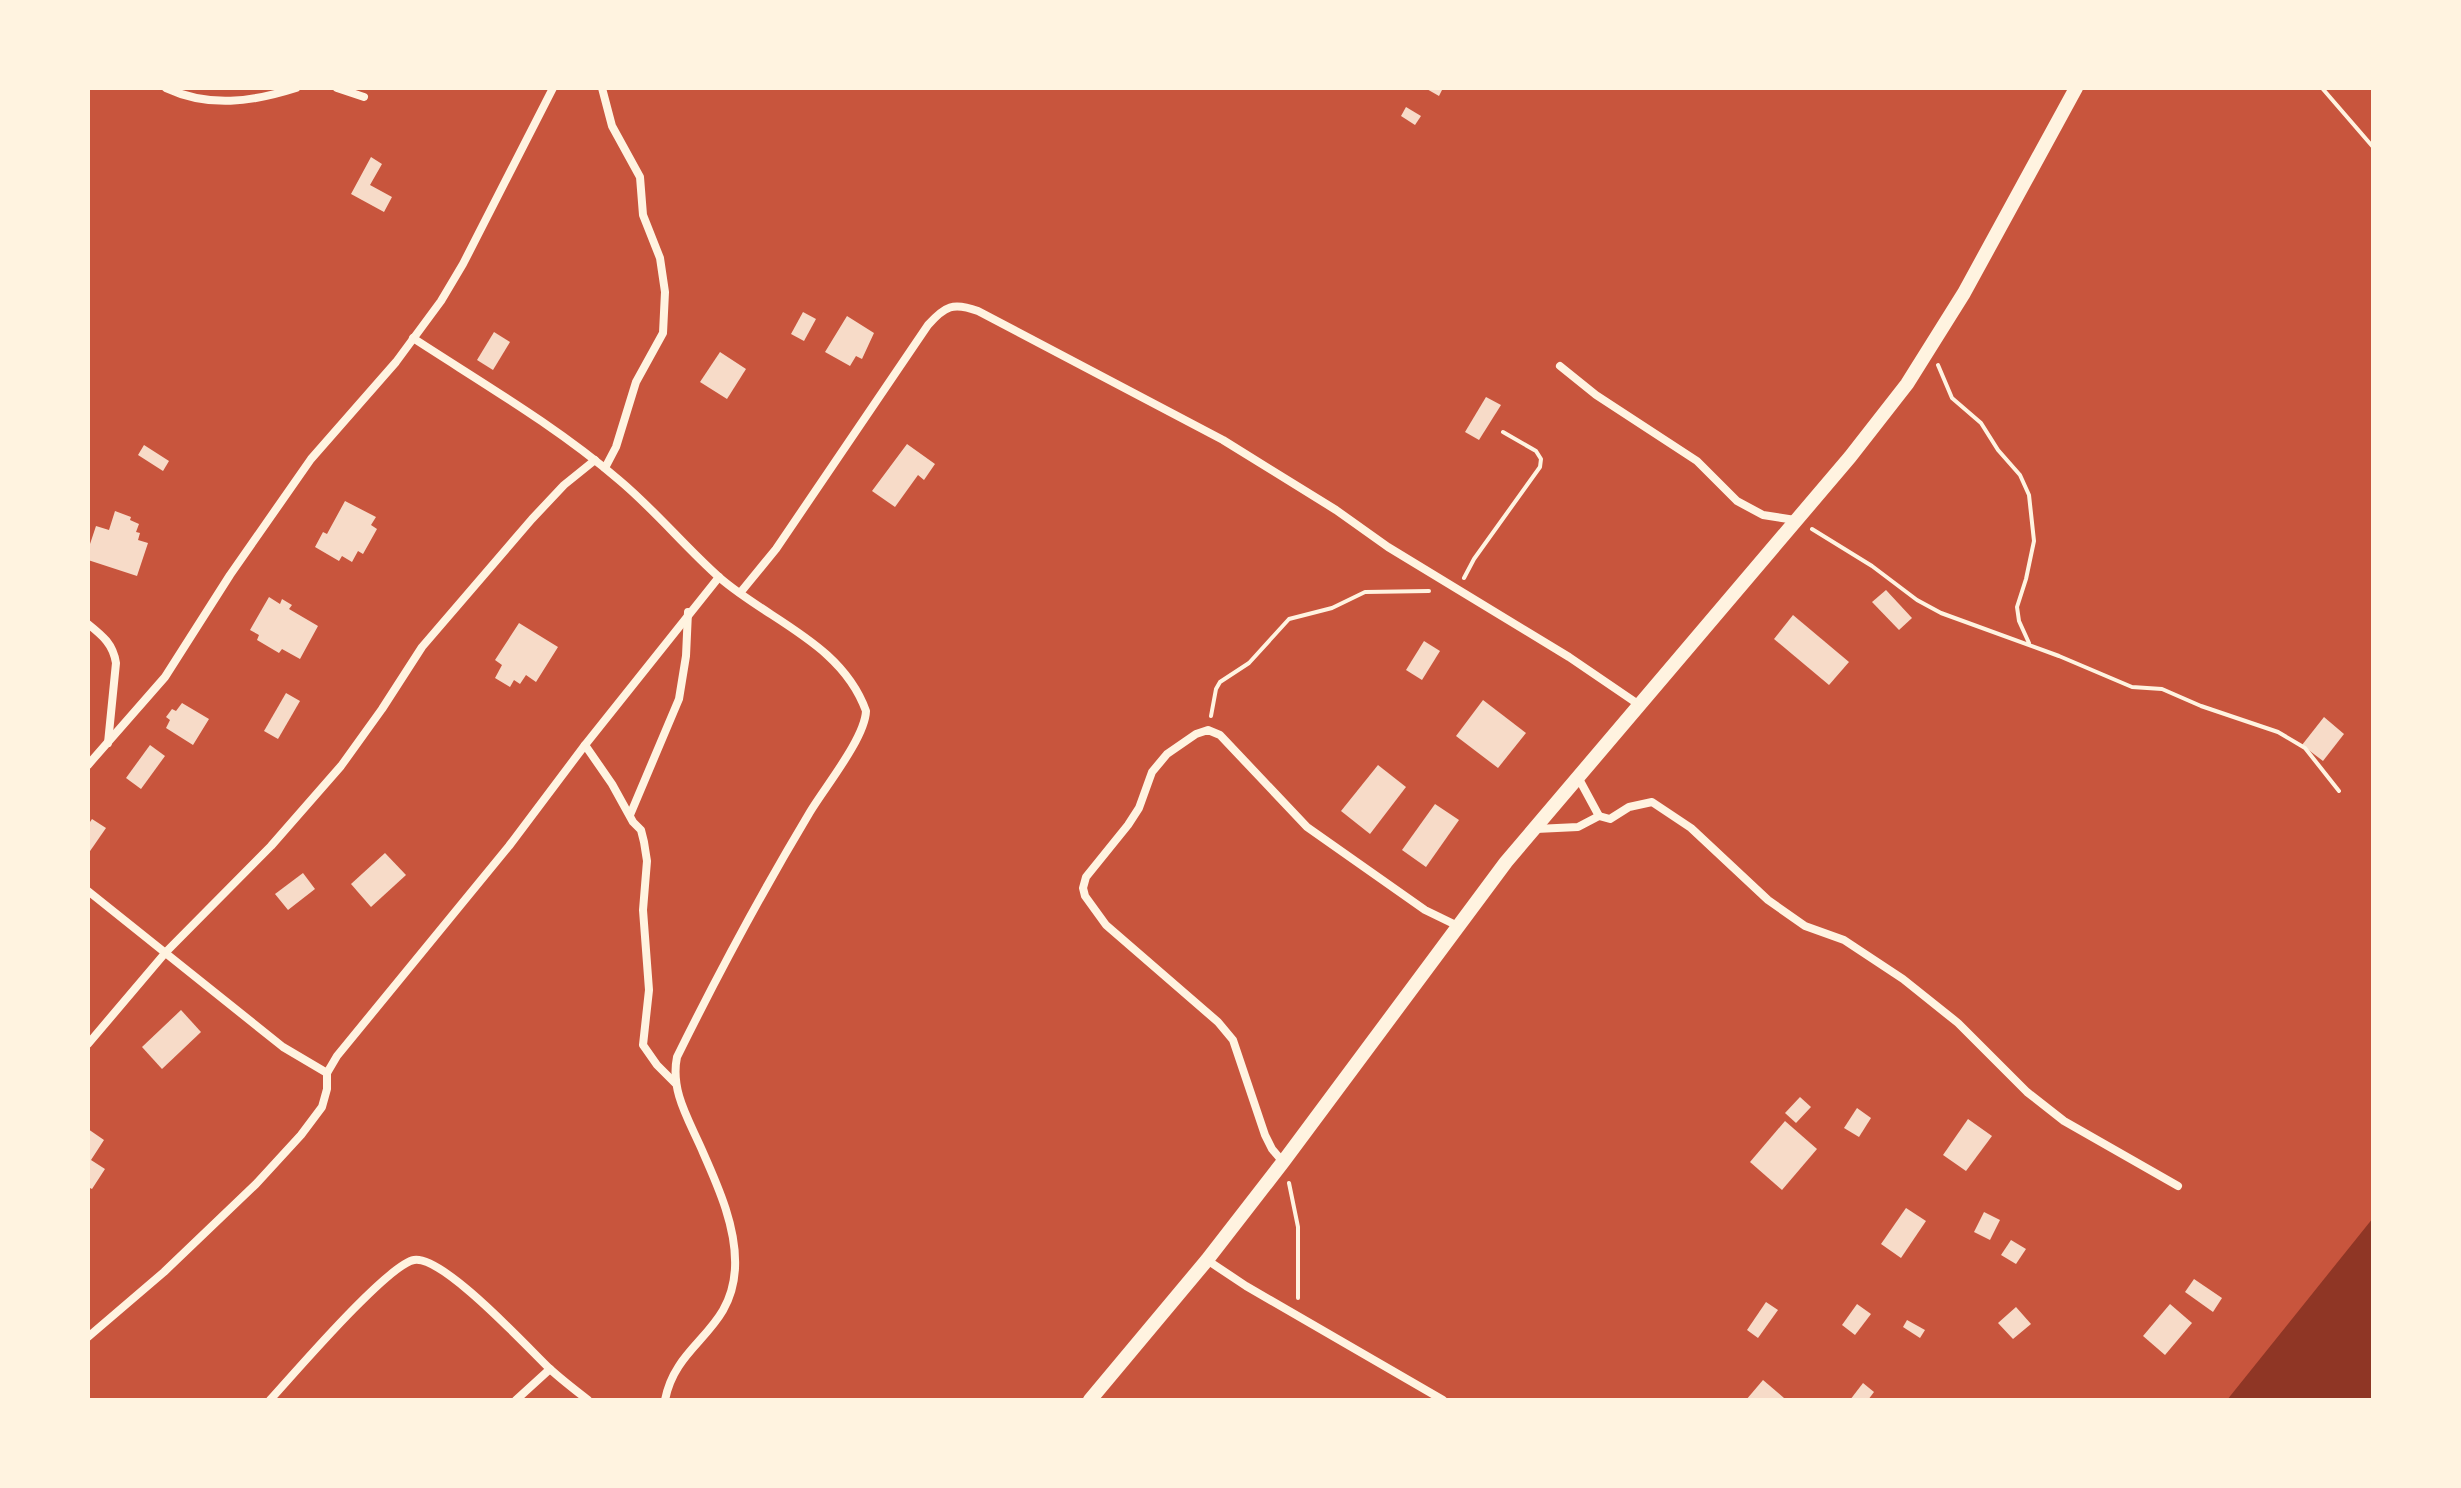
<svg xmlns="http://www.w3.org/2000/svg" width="2461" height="1488" font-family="'Source Sans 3',sans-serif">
<rect width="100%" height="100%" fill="#c8553d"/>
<!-- water -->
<polygon fill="#8f3625" points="2373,1218 2373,1400 2227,1400"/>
<!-- building -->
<g fill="#f7dbc8">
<polygon points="1425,88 1443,88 1439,96"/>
<polygon points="1406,107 1421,116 1415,125 1401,116"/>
<polygon points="371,157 382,164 370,185 392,197 384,212 351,194"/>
<polygon points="803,312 816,319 804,341 791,334"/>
<polygon points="847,316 874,333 862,359 856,356 850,366 825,352"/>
<polygon points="494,332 510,342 493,370 477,360"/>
<polygon points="720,352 746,369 727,399 700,382"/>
<polygon points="1486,397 1501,405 1479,440 1465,432"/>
<polygon points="907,444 935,464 924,480 918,475 895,507 872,491"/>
<polygon points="144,445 169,461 163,471 138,455"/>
<polygon points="345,501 376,517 371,525 377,529 363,554 358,551 352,562 342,556 339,561 315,547 323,532 327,534"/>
<polygon points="115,511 131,517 130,520 139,524 136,532 140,533 138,540 148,543 137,576 88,560 88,550 96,526 109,530"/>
<polygon points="1886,590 1912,618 1899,630 1872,602"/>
<polygon points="269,597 280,604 282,599 292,605 289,609 318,626 300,659 282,649 279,653 257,640 259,635 250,630"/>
<polygon points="1793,615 1849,662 1829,685 1774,639"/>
<polygon points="519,623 558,647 536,682 526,675 520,684 514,680 510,687 495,678 502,665 495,660"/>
<polygon points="1424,641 1440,651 1422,680 1406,670"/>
<polygon points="286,693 300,701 278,739 264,731"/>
<polygon points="1483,700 1526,733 1498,768 1456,736"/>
<polygon points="182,703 209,719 193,745 166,728 170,720 166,717 172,709 176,711"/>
<polygon points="2324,717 2344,734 2323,761 2302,745"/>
<polygon points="150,745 165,756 141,789 126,778"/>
<polygon points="1378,765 1406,787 1370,834 1341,811"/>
<polygon points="1435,804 1459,820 1426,867 1402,850"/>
<polygon points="92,819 106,828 88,854 88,825"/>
<polygon points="385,853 406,875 371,907 351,884"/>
<polygon points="303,873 315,889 288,910 275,894"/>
<polygon points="181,1010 201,1032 162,1069 142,1047"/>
<polygon points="1800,1097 1811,1107 1796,1123 1785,1113"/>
<polygon points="1857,1108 1871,1118 1859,1137 1844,1128"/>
<polygon points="1968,1119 1992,1136 1966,1171 1943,1155"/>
<polygon points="1785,1121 1817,1149 1782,1190 1750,1162"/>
<polygon points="88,1129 104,1140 91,1160 105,1169 92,1189 88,1187"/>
<polygon points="1906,1208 1926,1221 1901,1258 1881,1244"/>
<polygon points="1984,1212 2000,1220 1990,1240 1974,1232"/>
<polygon points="2011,1240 2026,1249 2016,1264 2001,1255"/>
<polygon points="2194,1279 2222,1298 2213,1312 2185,1292"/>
<polygon points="1766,1302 1778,1310 1758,1338 1747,1330"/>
<polygon points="1857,1304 1871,1314 1855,1335 1842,1325"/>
<polygon points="2170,1304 2192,1323 2165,1355 2143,1336"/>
<polygon points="2016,1307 2031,1324 2013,1339 1998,1323"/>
<polygon points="1907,1320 1925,1330 1920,1338 1903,1327"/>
<polygon points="1763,1380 1784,1398 1782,1400 1746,1400"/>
<polygon points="1863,1383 1874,1392 1868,1400 1850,1400"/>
</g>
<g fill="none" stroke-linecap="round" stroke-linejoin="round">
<!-- path -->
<g stroke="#fff3e0" stroke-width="4">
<polyline points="2322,88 2373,147"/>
<polyline points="1938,365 1952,398 1981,423 1998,450 2020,475 2029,495 2034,541 2026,579 2017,607 2019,621 2029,643"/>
<polyline points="1812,529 1872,566 1917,600 1941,613 2059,656 2132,687 2162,689 2201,706 2278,732 2305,748 2339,791"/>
<polyline points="1464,578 1474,559 1540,467 1541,459 1536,451 1503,432"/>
<polyline points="1211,716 1216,689 1220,682 1249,663 1289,619 1332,608 1365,592 1429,591"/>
<polyline points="1289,1183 1298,1227 1298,1298"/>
</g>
<!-- minor -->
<g stroke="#fff3e0" stroke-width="8">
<path d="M 166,88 C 209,108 252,102 296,88"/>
<polyline points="337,88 364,97"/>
<polyline points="602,88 612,126 640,177 643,215 660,258 665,292 663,333 636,382 616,447 605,468"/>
<path d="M 413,338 C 482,383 556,426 619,480 C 655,510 685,547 720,578 C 770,621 842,644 866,711 C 865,738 825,787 810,812 C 762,892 718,974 677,1057 C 670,1091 689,1120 702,1150 C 718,1186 737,1228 735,1268 C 732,1333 676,1342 665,1400"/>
<polyline points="1560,366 1596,395 1697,461 1737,501 1763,515 1795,520"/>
<path d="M 740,593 L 776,549 L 928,325 C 945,306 953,302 978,311 L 1223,440 L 1336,510 L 1388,547 L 1569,657 L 1638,704"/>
<path d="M 88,624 C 103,636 113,644 116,663 L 108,743"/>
<polyline points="585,745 612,784 633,822 641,830 644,842 647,861 643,910 649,990 643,1045 657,1065 675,1083"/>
<polyline points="88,765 165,677 230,575 311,459 396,362 441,301 463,264 553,88"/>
<polyline points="1579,779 1599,816 1610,819 1629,807 1652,802 1691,828 1768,900 1805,926 1844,940 1903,979 1958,1023 2027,1092 2064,1121 2178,1186"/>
<polyline points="630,815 679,699 686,656 688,612"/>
<polyline points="1536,829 1578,827 1599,816"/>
<polyline points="88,891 283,1047 327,1073"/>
<polyline points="88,1044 166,952 271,846 341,766 382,709 422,647 532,519 564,485 595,460"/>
<polyline points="1283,1162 1272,1149 1265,1135 1233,1040 1218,1022 1106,925 1085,896 1083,888 1086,877 1128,825 1139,808 1152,772 1167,754 1196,734 1208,730 1220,735 1307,827 1425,910 1460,927"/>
<polyline points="1207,1260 1246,1286 1443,1400"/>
<polyline points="88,1337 164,1272 256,1184 301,1135 322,1107 327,1089 327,1073 337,1056 509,846 585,745 719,577"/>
<path d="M 270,1400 C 293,1375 387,1265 414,1260 C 443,1255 527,1347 550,1369 C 562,1380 575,1390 588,1400"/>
<polyline points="516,1400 550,1369"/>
</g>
<!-- tertiary -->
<polyline stroke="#fff3e0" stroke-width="14" points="1090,1400 1207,1260 1283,1162 1506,862 1850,457 1907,384 1964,293 2076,88"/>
</g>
<!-- border -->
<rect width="2461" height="1488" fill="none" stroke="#fff3e0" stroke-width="180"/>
</svg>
